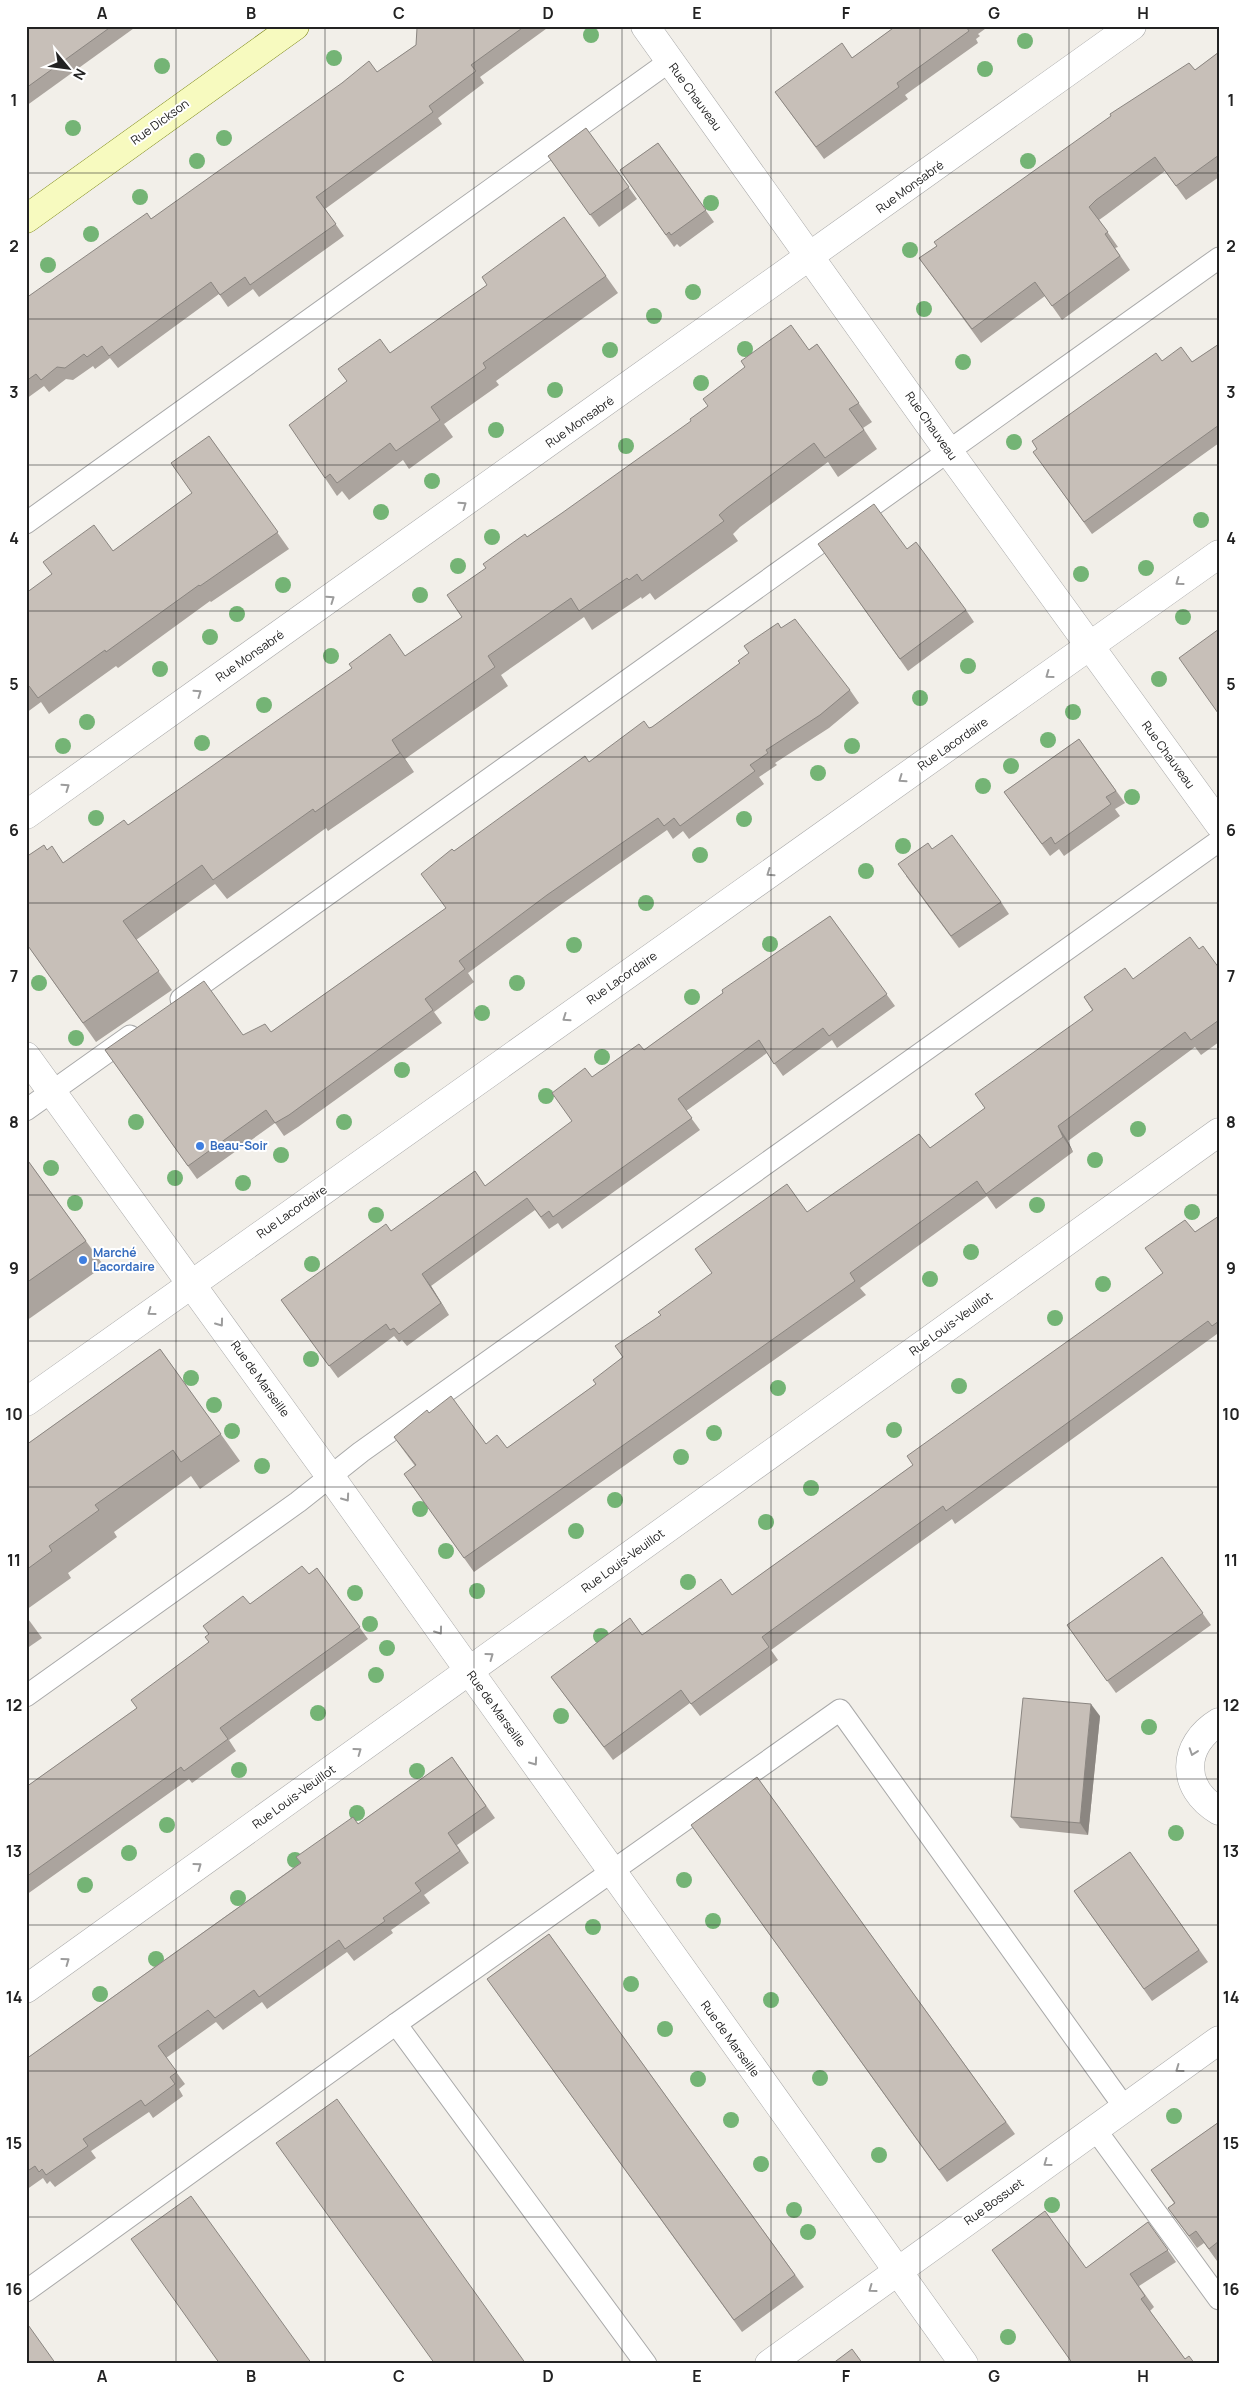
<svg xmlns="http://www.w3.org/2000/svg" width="1245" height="2390" font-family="Manrope,sans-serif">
<rect width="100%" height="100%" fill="#f2efe9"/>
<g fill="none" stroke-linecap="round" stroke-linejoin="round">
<!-- service casing -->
<g stroke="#a9a9a9" stroke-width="23">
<g id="service">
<polyline points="26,523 670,61"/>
<polyline points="181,999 1219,258"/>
<polyline points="26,1110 130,1036"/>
<polyline points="26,1696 298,1502 361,1452 1219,841"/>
<polyline points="1095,2129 1219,2299"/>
<polyline points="26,2291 396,2024"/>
<polyline points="646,2364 396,2024 840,1710 1125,2108"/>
</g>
</g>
<!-- minor casing -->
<g stroke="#a9a9a9" stroke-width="29">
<g id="minor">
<polyline points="645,26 949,452 1219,824"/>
<polyline points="26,815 1132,26"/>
<polyline points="26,1056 330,1476 964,2364"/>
<polyline points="26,1402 1219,554"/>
<path d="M 1219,1722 C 1181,1745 1180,1788 1219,1811"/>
<polyline points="26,1989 1219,1132"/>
<polyline points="769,2364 1219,2040"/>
</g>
</g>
<!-- secondary casing -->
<g stroke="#707d05" stroke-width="29">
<polyline id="secondary" points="26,219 295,26"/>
</g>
<!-- service -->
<use href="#service" stroke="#fff" stroke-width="21"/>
<!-- minor -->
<use href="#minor" stroke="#fff" stroke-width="28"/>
<!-- secondary -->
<use href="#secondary" stroke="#f7fabf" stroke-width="28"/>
</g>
<!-- trees -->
<g fill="#74b475">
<circle cx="591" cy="35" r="8"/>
<circle cx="1025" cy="41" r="8"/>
<circle cx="334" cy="58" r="8"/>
<circle cx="162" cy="66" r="8"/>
<circle cx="985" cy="69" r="8"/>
<circle cx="73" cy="128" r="8"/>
<circle cx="224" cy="138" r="8"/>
<circle cx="197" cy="161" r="8"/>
<circle cx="1028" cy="161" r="8"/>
<circle cx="140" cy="197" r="8"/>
<circle cx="711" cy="203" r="8"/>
<circle cx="91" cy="234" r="8"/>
<circle cx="910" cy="250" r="8"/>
<circle cx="48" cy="265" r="8"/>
<circle cx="693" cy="292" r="8"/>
<circle cx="924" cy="309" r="8"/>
<circle cx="654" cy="316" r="8"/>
<circle cx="745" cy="349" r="8"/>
<circle cx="610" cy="350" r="8"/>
<circle cx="963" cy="362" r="8"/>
<circle cx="701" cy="383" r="8"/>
<circle cx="555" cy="390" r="8"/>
<circle cx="496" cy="430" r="8"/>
<circle cx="1014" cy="442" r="8"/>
<circle cx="626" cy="446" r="8"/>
<circle cx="432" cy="481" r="8"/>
<circle cx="381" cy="512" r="8"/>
<circle cx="1201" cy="520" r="8"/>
<circle cx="492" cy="537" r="8"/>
<circle cx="458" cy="566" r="8"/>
<circle cx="1146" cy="568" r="8"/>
<circle cx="1081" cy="574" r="8"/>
<circle cx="283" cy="585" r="8"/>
<circle cx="420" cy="595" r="8"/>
<circle cx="237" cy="614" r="8"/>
<circle cx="1183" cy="617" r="8"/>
<circle cx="210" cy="637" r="8"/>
<circle cx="331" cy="656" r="8"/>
<circle cx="968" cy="666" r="8"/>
<circle cx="160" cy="669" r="8"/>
<circle cx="1159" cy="679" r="8"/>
<circle cx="920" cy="698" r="8"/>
<circle cx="264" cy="705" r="8"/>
<circle cx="1073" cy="712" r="8"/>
<circle cx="87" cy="722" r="8"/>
<circle cx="1048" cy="740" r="8"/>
<circle cx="202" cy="743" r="8"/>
<circle cx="63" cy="746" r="8"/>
<circle cx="852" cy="746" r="8"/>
<circle cx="1011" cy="766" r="8"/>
<circle cx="818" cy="773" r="8"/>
<circle cx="983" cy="786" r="8"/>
<circle cx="1132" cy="797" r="8"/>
<circle cx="96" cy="818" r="8"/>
<circle cx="744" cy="819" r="8"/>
<circle cx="903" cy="846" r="8"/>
<circle cx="700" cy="855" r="8"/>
<circle cx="866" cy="871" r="8"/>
<circle cx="646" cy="903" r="8"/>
<circle cx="770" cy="944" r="8"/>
<circle cx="574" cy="945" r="8"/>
<circle cx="39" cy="983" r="8"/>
<circle cx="517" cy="983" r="8"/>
<circle cx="692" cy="997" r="8"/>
<circle cx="482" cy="1013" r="8"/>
<circle cx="76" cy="1038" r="8"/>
<circle cx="602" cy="1057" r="8"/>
<circle cx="402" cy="1070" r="8"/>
<circle cx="546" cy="1096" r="8"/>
<circle cx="136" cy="1122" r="8"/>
<circle cx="344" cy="1122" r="8"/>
<circle cx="1138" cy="1129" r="8"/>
<circle cx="281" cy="1155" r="8"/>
<circle cx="1095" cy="1160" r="8"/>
<circle cx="51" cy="1168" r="8"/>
<circle cx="175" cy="1178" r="8"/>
<circle cx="243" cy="1183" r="8"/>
<circle cx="75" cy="1203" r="8"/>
<circle cx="1037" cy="1205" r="8"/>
<circle cx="1192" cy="1212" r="8"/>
<circle cx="376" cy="1215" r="8"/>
<circle cx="971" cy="1252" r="8"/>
<circle cx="312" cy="1264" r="8"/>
<circle cx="930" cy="1279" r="8"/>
<circle cx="1103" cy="1284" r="8"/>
<circle cx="1055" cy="1318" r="8"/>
<circle cx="311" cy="1359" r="8"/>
<circle cx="191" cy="1378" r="8"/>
<circle cx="959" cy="1386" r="8"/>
<circle cx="778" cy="1388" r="8"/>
<circle cx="214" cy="1405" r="8"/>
<circle cx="894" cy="1430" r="8"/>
<circle cx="232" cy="1431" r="8"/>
<circle cx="714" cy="1433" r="8"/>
<circle cx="681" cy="1457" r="8"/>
<circle cx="262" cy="1466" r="8"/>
<circle cx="811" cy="1488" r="8"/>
<circle cx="615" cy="1500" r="8"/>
<circle cx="420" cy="1509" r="8"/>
<circle cx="766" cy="1522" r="8"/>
<circle cx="576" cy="1531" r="8"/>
<circle cx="446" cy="1551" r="8"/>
<circle cx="688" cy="1582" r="8"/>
<circle cx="477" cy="1591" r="8"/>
<circle cx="355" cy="1593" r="8"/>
<circle cx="370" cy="1624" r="8"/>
<circle cx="601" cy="1636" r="8"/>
<circle cx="387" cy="1648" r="8"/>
<circle cx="376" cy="1675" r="8"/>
<circle cx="318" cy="1713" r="8"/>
<circle cx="561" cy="1716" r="8"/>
<circle cx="1149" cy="1727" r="8"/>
<circle cx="239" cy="1770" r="8"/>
<circle cx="417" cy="1771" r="8"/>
<circle cx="357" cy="1813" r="8"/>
<circle cx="167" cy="1825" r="8"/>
<circle cx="1176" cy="1833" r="8"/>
<circle cx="129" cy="1853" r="8"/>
<circle cx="295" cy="1860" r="8"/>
<circle cx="684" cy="1880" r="8"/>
<circle cx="85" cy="1885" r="8"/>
<circle cx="238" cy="1898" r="8"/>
<circle cx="713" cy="1921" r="8"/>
<circle cx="593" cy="1927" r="8"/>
<circle cx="156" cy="1959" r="8"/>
<circle cx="631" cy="1984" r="8"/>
<circle cx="100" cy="1994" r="8"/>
<circle cx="771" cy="2000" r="8"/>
<circle cx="665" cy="2029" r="8"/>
<circle cx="820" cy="2078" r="8"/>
<circle cx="698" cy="2079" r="8"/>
<circle cx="1174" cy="2116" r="8"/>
<circle cx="731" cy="2120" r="8"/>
<circle cx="879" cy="2155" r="8"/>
<circle cx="761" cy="2164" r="8"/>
<circle cx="1052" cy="2205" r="8"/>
<circle cx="794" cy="2210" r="8"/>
<circle cx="808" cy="2232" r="8"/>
<circle cx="1008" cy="2337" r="8"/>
</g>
<!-- wall -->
<g fill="#aba49e">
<polygon points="26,26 137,26 26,106"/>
<polygon points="419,26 550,26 480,77 484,83 438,118 442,124 325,209 344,236 259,297 253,289 228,307 219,294 118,368 110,358 95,369 93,366 73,380 66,379 49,392 44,386 26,399 26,298 152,218 377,72 416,45"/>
<polygon points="896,26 989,26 978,34 980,36 976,39 978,43 905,95 908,99 824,159 775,92 852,58"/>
<polygon points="1219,52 1219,177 1186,200 1165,171 1106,215 1099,220 1118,247 1115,248 1130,270 1062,320 1045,296 981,343 919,258 1195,70"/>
<polygon points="586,128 637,199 599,227 548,156"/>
<polygon points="658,143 714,222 680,247 677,244 674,247 620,170"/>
<polygon points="564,217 618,293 496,381 499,385 444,424 453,437 409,469 403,460 349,500 342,491 337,496 325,478 347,381 390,353 487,285"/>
<polygon points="817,344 872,422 863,428 877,449 838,477 828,462 740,527 733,534 738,541 655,600 650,593 642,599 641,597 592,630 584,617 501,675 508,686 405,759 414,772 328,831 326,828 227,899 215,884 136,940 172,990 96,1042 26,943 64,862 128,825 405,656 462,617 486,568 527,537"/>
<polygon points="1219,344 1219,443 1092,534 1042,464 1162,361 1192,362"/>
<polygon points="209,436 289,549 211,602 210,601 118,668 116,666 49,714 41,702 26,713 26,593 113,551 192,493"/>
<polygon points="818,544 907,549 966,610 974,622 908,671"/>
<polygon points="778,623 781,628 850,690 859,703 829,728 775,763 777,765 759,777 764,784 689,839 683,831 673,839 667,830 556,908 468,973 474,982 434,1012 442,1023 298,1127 284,1136 275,1123 197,1179 105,1050 271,1032 446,908 454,851 589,762 649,728 652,727 740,663"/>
<polygon points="1079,739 1125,803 1115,809 1120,816 1064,856 1059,849 1050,856 1004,792"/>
<polygon points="932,849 1001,902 1009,914 959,948 906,876"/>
<polygon points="830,916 895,1006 837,1048 832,1040 783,1076 767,1053 686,1111 700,1130 562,1229 558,1223 549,1229 535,1210 431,1286 449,1315 407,1346 402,1340 399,1342 394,1336 338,1378 281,1300 391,1231 485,1186 572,1122 592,1077 644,1050"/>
<polygon points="1199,949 1219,968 1219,1042 1201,1055 1195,1047 1068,1141 1073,1152 996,1209 987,1196 860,1288 866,1295 474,1572 404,1474 415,1466 404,1451 394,1437 429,1413 486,1444 507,1448 596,1384 623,1357 661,1315 712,1273 695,1249 807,1212 930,1148 985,1108 1092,1010 1084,997 1133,979"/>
<polygon points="26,1158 104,1266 26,1321"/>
<polygon points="1219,1216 1219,1336 1217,1334 955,1524 952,1519 771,1650 778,1660 700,1716 690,1703 613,1760 551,1677 642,1635 732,1595 913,1465 1163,1273 1195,1232"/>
<polygon points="160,1349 240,1461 200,1489 191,1476 114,1532 117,1537 68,1573 71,1578 26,1610 26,1445"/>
<polygon points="1162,1557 1211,1625 1116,1693 1067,1625"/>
<polygon points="317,1568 368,1639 229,1740 236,1751 192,1783 189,1779 26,1895 26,1787 137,1708 250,1604 309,1574"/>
<polygon points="26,1616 42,1638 26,1649"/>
<polygon points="1100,1716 1088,1835 1020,1828 1011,1817"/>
<polygon points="452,1757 495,1818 457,1845 469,1863 424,1895 430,1903 391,1930 393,1933 354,1961 347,1952 267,2009 262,2002 223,2030 216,2022 166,2058 185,2084 179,2089 183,2096 153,2118 149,2112 91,2151 96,2158 55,2187 50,2181 47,2184 43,2178 26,2190 26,2059 300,1863 296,1857 358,1824"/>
<polygon points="757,1777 1015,2134 947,2182 691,1825"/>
<polygon points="1130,1852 1208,1962 1152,2001 1074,1891"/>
<polygon points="549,1934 804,2287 742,2332 487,1979"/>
<polygon points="1219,2122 1219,2259 1217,2261 1204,2243 1197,2248 1168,2208 1174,2203 1151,2170"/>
<polygon points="1148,2222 1176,2262 1139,2286 1154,2307 1150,2311 1185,2359 1073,2364 1086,2268"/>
</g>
<!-- shaded-wall -->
<g fill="#8b8681">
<polygon points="392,740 405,759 414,772 400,753"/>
<polygon points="1058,1126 1068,1141 1073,1152 1063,1137"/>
<polygon points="422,1274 431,1286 449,1315 441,1303"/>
<polygon points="1091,1704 1100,1716 1088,1835 1080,1823"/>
</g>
<!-- building -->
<g fill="#c7bfb8" stroke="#8b8681">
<polygon points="26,26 112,26 26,88"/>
<polygon points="419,26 525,26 471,65 476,71 429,106 433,112 316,197 336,224 250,285 245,277 220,295 211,282 109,356 102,346 87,357 84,354 65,368 57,367 41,380 36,374 26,381 26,298 147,213 151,219 342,83 369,61 377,72 416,45 417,28"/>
<polygon points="896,26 969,26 967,28 969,31 897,83 899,87 816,147 775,92 842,43 852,58"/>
<polygon points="1219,52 1219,155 1176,186 1155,157 1096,200 1089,207 1108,232 1105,234 1120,256 1052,306 1035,282 972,329 919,258 937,246 934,242 1111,116 1110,114 1189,63 1195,70"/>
<polygon points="586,128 629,187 590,215 548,156"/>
<polygon points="658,143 706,210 671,235 669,232 666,235 620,170"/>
<polygon points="564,217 606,276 483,363 486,368 431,407 440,420 396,451 390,443 337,483 330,474 325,478 289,425 347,381 338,369 380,339 390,353 487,285 482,277"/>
<polygon points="791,325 809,350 817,344 859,403 849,409 864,430 825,458 814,443 727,508 719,515 724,521 642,581 637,574 629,580 627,578 579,611 571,598 488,656 495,667 392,740 400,753 315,812 313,809 213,880 202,865 123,921 159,971 83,1023 26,943 26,857 44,845 47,850 52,846 63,863 124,820 128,825 352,668 349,664 390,634 405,656 462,617 447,595 486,568 483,564 525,534 527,537 562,513 691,421 690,419 708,406 703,399 745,367 741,361"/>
<polygon points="1219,344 1219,425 1084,522 1033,452 1037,449 1032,441 1156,353 1162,361 1181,347 1192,362"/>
<polygon points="209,436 278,532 200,586 199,585 106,652 105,650 38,698 29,686 26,688 26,593 52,574 43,562 94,525 113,551 192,493 171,463"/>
<polygon points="874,504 907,549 916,542 966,610 900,659 818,544"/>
<polygon points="795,619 850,690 820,715 766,750 768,753 750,765 755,771 680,826 674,818 664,826 658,818 547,895 459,961 465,969 425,999 433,1010 289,1115 275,1123 266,1110 188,1166 105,1050 204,981 243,1035 265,1024 271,1032 446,908 421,874 452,849 454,851 585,756 589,762 644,721 649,728 652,727 740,663 738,661 749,653 744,646 778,623 781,628"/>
<polygon points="1219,629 1219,713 1218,713 1179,658"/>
<polygon points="1079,739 1116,791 1106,797 1111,804 1055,844 1051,837 1042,844 1004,792"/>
<polygon points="952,835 1001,902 951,936 898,864 928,843 932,849"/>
<polygon points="830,916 887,994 829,1036 823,1028 774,1064 759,1040 678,1099 692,1118 553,1217 549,1211 541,1217 527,1198 422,1274 441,1303 399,1334 394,1328 390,1330 386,1324 329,1366 281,1300 386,1224 391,1231 475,1171 485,1186 572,1121 552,1093 585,1068 592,1077 639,1044 644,1050 723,993 722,990"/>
<polygon points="1190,937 1199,949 1203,946 1219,968 1219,1020 1191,1040 1185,1032 1058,1126 1063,1137 986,1194 977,1181 850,1273 855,1281 464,1558 404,1474 416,1465 394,1437 427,1410 429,1413 451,1396 486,1444 497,1435 507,1448 596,1384 593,1380 623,1357 615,1346 661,1315 658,1312 712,1273 695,1249 787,1184 807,1212 919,1134 930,1148 985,1108 975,1094 1093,1010 1084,997 1125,968 1133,979"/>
<polygon points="26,1158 86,1241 26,1283"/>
<polygon points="1219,1216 1219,1321 1212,1326 1208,1321 946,1511 943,1506 762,1637 769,1647 691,1704 681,1690 604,1747 551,1677 630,1618 642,1635 721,1579 732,1595 913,1465 907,1456 1163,1273 1145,1248 1185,1220 1195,1232"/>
<polygon points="160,1349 221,1434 181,1462 173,1450 95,1505 99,1510 49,1546 52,1551 26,1570 26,1445"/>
<polygon points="1162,1557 1203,1613 1107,1681 1067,1625"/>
<polygon points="302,1566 309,1574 317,1568 360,1627 220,1728 228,1739 184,1771 181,1767 26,1877 26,1787 137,1708 131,1700 209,1642 205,1637 209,1634 203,1626 243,1596 250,1604"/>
<polygon points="1023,1698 1091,1704 1080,1823 1011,1817"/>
<polygon points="452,1757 486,1806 448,1833 460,1851 415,1883 421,1891 383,1918 385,1921 345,1949 339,1940 259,1997 254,1990 215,2018 208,2010 158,2046 177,2072 170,2077 175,2084 145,2106 141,2100 83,2139 88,2146 46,2175 42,2169 39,2172 35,2166 26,2172 26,2059 301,1863 296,1857 353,1817 358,1824"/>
<polygon points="757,1777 1006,2122 939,2170 691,1825"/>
<polygon points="1130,1852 1199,1950 1144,1989 1074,1891"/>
<polygon points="549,1934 795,2275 734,2320 487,1979"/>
<polygon points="337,2099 526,2364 435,2364 276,2143"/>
<polygon points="1219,2122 1219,2241 1209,2249 1196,2231 1189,2236 1168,2208 1175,2203 1151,2170"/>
<polygon points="191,2196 312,2364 220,2364 131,2239"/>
<polygon points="1045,2211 1086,2268 1148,2222 1168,2250 1130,2274 1145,2296 1141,2299 1185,2359 1189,2356 1195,2364 1073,2364 992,2250"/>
<polygon points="26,2322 56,2364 26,2364"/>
<polygon points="852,2349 863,2364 832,2364"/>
</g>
<!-- one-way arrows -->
<defs><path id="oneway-chevron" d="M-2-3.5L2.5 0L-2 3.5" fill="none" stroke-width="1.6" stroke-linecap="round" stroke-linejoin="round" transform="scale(1.25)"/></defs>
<g stroke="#9c9c9c">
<use href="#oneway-chevron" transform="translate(463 505) rotate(-35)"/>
<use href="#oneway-chevron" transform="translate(1179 582) rotate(144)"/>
<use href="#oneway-chevron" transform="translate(331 599) rotate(-35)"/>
<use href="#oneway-chevron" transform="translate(1049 675) rotate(144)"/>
<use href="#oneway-chevron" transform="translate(198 693) rotate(-35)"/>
<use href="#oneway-chevron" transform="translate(902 779) rotate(145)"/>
<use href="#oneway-chevron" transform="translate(66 787) rotate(-35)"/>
<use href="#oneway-chevron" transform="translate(770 873) rotate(145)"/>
<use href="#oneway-chevron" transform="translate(566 1018) rotate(145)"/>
<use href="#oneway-chevron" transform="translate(151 1312) rotate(144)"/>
<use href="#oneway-chevron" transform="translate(220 1323) rotate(54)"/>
<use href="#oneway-chevron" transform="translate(346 1498) rotate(55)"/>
<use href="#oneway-chevron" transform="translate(439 1631) rotate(54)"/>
<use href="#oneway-chevron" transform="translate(490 1656) rotate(-36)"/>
<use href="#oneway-chevron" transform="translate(358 1751) rotate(-36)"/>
<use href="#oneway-chevron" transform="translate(1193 1752) rotate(109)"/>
<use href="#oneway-chevron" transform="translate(534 1762) rotate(55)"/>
<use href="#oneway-chevron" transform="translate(198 1866) rotate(-36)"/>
<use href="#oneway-chevron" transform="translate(66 1961) rotate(-36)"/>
<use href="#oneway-chevron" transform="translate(1179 2069) rotate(144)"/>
<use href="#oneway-chevron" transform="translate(1047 2163) rotate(144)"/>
<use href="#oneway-chevron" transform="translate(872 2289) rotate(144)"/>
</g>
<!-- grid -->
<path fill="none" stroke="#222" stroke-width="1" stroke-opacity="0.55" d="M 176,26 L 176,2364M 325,26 L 325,2364M 474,26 L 474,2364M 622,26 L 622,2364M 771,26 L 771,2364M 920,26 L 920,2364M 1069,26 L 1069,2364M 26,173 L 1219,173M 26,319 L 1219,319M 26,465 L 1219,465M 26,611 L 1219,611M 26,757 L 1219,757M 26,903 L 1219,903M 26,1049 L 1219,1049M 26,1195 L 1219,1195M 26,1341 L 1219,1341M 26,1487 L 1219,1487M 26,1633 L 1219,1633M 26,1779 L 1219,1779M 26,1925 L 1219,1925M 26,2071 L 1219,2071M 26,2217 L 1219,2217"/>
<!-- markers -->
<g fill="#3f7fe0" stroke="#fff" stroke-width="2">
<circle cx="200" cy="1146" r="5"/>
<circle cx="83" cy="1260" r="5"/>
</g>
<g text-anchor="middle" stroke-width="4" stroke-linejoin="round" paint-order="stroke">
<!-- street labels -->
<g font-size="12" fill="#222" stroke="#fff">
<text transform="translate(695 97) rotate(54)" y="4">Rue Chauveau</text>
<text transform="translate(160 122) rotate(-36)" y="4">Rue Dickson</text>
<text transform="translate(910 187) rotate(-36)" y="4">Rue Monsabré</text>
<text transform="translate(580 422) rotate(-35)" y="4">Rue Monsabré</text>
<text transform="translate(931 426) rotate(55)" y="4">Rue Chauveau</text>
<text transform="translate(250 656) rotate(-35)" y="4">Rue Monsabré</text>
<text transform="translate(953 744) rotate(-35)" y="4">Rue Lacordaire</text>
<text transform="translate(1168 755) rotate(54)" y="4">Rue Chauveau</text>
<text transform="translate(622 978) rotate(-35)" y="4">Rue Lacordaire</text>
<text transform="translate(292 1212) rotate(-35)" y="4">Rue Lacordaire</text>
<text transform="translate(951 1324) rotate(-36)" y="4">Rue Louis-Veuillot</text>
<text transform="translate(260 1379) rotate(54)" y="4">Rue de Marseille</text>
<text transform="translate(623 1561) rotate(-36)" y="4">Rue Louis-Veuillot</text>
<text transform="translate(496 1709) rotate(54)" y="4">Rue de Marseille</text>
<text transform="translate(294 1797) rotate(-36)" y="4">Rue Louis-Veuillot</text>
<text transform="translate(730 2039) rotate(54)" y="4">Rue de Marseille</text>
<text transform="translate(994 2202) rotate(-36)" y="4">Rue Bossuet</text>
</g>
<!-- shop labels -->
<g font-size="12" font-weight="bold" fill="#366cbe" stroke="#fff" text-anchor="start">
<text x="210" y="1150">Beau-Soir</text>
<text x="93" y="1257">Marché<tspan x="93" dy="14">Lacordaire</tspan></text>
</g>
</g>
<!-- border -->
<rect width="1245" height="2390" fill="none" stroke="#ffffff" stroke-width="55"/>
<!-- north arrow -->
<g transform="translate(68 68) rotate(119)" stroke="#ffffff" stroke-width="4" paint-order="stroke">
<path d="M0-4L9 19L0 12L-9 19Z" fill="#222222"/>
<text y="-8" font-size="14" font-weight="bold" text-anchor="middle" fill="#222222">N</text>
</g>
<rect x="28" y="28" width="1190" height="2334" fill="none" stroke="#222" stroke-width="2"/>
<g font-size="16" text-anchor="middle" font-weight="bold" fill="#222">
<text x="102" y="19">A</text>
<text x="251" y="19">B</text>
<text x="399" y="19">C</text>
<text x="548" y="19">D</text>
<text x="697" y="19">E</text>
<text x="846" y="19">F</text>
<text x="994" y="19">G</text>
<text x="1143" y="19">H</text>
<text x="14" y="106">1</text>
<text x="1231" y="106">1</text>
<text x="14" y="252">2</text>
<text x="1231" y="252">2</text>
<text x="14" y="398">3</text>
<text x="1231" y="398">3</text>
<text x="14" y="544">4</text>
<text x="1231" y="544">4</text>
<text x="14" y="690">5</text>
<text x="1231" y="690">5</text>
<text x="14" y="836">6</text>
<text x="1231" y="836">6</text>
<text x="14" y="982">7</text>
<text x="1231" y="982">7</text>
<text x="14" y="1128">8</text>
<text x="1231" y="1128">8</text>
<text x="14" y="1274">9</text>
<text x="1231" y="1274">9</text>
<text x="14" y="1420">10</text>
<text x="1231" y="1420">10</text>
<text x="14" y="1566">11</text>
<text x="1231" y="1566">11</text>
<text x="14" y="1711">12</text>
<text x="1231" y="1711">12</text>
<text x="14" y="1857">13</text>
<text x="1231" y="1857">13</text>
<text x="14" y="2003">14</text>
<text x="1231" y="2003">14</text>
<text x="14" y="2149">15</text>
<text x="1231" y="2149">15</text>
<text x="14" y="2295">16</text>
<text x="1231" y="2295">16</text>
<text x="102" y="2382">A</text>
<text x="251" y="2382">B</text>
<text x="399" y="2382">C</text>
<text x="548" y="2382">D</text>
<text x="697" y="2382">E</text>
<text x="846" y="2382">F</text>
<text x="994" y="2382">G</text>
<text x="1143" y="2382">H</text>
</g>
</svg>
